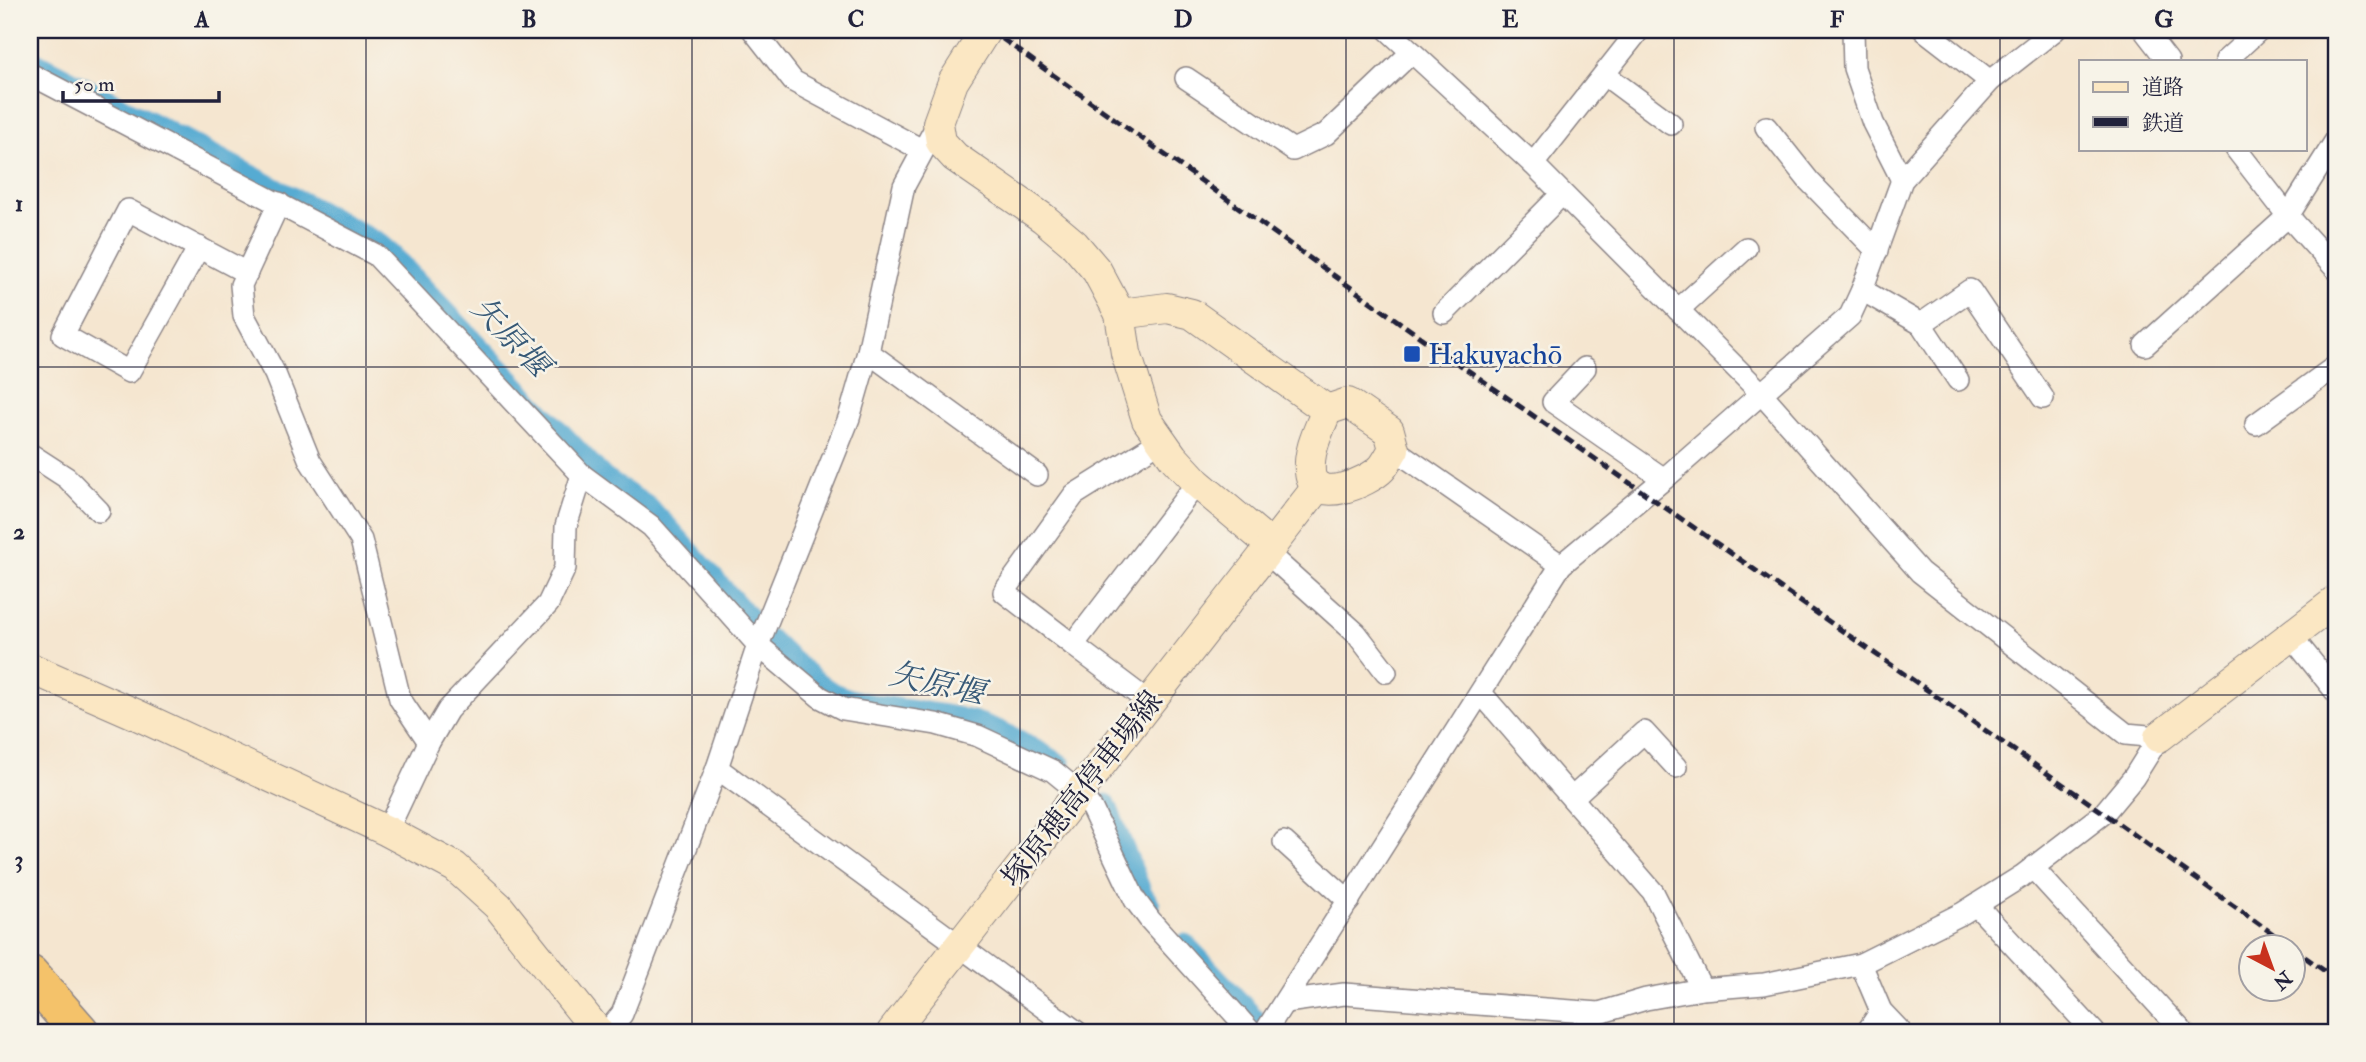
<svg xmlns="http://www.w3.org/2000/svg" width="2366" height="1062" font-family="'IM FELL Double Pica','Noto Serif JP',serif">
<rect width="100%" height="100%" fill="#f7f3e8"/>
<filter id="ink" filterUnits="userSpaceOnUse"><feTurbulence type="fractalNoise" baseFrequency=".0143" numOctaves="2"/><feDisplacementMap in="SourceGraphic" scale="14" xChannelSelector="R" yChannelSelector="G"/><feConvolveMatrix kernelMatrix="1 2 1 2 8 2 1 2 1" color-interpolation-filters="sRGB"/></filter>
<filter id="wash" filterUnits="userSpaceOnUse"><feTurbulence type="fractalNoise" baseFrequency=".00686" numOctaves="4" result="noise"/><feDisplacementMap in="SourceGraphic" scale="28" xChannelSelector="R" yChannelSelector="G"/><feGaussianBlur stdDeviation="1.57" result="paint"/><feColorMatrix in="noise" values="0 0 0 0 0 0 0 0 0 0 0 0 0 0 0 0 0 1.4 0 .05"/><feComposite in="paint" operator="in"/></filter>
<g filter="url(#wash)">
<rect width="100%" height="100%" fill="#f5e6d0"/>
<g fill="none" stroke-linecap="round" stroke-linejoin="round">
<!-- canal -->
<g stroke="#56abd2" stroke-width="21">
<polyline points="30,59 168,131"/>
<polyline points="179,137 377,242 392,255 604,478 647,506 668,527 758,628"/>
<path d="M 769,639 C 784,652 818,686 834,693 C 870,709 921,709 960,718 C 996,725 1030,746 1061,765"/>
<polyline points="1106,804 1142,893 1150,905"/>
<polyline points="1185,944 1259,1023"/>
</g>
</g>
</g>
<g filter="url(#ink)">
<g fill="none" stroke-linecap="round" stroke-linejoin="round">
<!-- street casing -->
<g stroke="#8c8486" stroke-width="24">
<g id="street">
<polyline points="753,30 793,81 922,150"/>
<polyline points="1853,30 1854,68 1873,123 1902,180"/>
<polyline points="1924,30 1990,81"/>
<polyline points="2144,30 2168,61"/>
<polyline points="2225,61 2259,30"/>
<polyline points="30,74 376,255 582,475 651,526 758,645 820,697 843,709 936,724 978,736 1053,771 1080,793 1092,809 1135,900 1150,920 1251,1032"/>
<polyline points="1605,75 1671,124"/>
<polyline points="1186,78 1293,150 1326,134 1412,52"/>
<polyline points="1766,127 1809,181 1877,251"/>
<polyline points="2236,149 2288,216 2336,269"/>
<polyline points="1533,164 1639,30"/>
<polyline points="279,203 241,285 244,316 275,374 310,461 361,540 400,699 429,742"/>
<polyline points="199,247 129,372 63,335 128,210 247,273"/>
<polyline points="1862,290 1921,324 1958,380"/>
<polyline points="1678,310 1746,248"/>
<polyline points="1444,313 1562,194"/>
<polyline points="1921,324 1970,290 2043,398"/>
<polyline points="2145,345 2288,216 2336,140"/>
<polyline points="868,352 1037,475"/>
<polyline points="1585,368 1553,402 1664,479"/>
<polyline points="2256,424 2336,366"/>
<polyline points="1394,449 1561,565"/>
<polyline points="30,454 67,478 99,511"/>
<polyline points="1267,553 1356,633 1386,672"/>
<polyline points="2292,637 2336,692"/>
<polyline points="1073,645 1004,592 1074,495 1162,440"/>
<polyline points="1481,693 1653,892 1702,989"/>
<polyline points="1150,703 1073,645 1197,483"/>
<polyline points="717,768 1077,1032"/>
<polyline points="1572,798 1644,732 1676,767"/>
<polyline points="387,831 429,742 448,710 548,604 565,568 566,526 582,475"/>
<polyline points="1284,842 1349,901"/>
<polyline points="2033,868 2183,1032"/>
<polyline points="1976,905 2094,1032"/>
<polyline points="1861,964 1881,1011 1901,1032"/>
<polyline points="1286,1002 1344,994 1599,1013 1646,999 1702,989 1764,984 1861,964 1963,913 2022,876 2104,813 2134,777 2159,737 2126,734 1920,572 1761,393 1533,164 1388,30"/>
<polyline points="607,1032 622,1014 717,768 758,645 849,418 868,352 904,186 938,123"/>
<polyline points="1265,1032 1561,565 1664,479 1850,316 1862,290 1902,180 1990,81 2055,30"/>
<polyline points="1867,1032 1881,1011"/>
</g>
</g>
<!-- secondary casing -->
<g stroke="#8c8486" stroke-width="32">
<g id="secondary">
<polyline points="986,30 953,82 938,123 941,142 955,157 1043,218 1074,244 1097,271 1120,314 1126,353 1147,420 1173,457 1197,483 1272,546"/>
<polyline points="1120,314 1167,308 1192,314 1327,410"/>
<path d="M 1348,403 L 1389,431 L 1394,449 C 1390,455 1387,462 1382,468 C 1369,482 1313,507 1310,472 C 1308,450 1319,430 1327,410 Z"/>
<polyline points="30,668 135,714 387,831 455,867 498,906 598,1032"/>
<polyline points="2159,737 2336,601"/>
<polyline points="892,1032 1318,486"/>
</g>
</g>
<!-- highway casing -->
<g stroke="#8c8486" stroke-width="41">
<polyline id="highway" points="30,975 80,1032"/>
</g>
<!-- street -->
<use href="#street" stroke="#fff" stroke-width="21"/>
<!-- secondary -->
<use href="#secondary" stroke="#fbe7c3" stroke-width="30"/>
<!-- highway -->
<use href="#highway" stroke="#f4c26a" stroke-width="38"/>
<!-- rail -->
<g stroke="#22223b" stroke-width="5" stroke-dasharray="10 5" stroke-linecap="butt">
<polyline points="990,30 1423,339 2104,813 2290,946"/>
<polyline points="2292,948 2336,979"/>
</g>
</g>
</g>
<!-- grid -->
<path fill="none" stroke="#22223b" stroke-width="2" stroke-opacity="0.55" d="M 366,30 L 366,1032M 692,30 L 692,1032M 1020,30 L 1020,1032M 1346,30 L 1346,1032M 1674,30 L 1674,1032M 2000,30 L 2000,1032M 30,367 L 2336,367M 30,695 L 2336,695"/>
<!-- markers -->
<rect fill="#1a4fb4" stroke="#f7f3e8" stroke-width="2.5" x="1403" y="345" width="18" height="18" rx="3.5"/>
<g text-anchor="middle" stroke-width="5" stroke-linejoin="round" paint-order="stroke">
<!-- transit labels -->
<g font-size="30" fill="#164399" stroke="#f7f3e8" text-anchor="start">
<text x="1428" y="364">Hakuyachō</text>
</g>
<!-- street labels -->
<g font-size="30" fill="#22223b" stroke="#f7f3e8">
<text transform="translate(1082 789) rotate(-52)" y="10">塚原穂高停車場線</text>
</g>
<!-- water labels -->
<g font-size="32" font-style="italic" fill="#375977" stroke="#f7f3e8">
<text transform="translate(511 336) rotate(46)" y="11">矢原堰</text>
<text transform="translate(937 683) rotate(13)" y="11">矢原堰</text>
</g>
</g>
<!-- margin -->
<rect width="2366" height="1062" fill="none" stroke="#f7f3e8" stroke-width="77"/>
<!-- legend -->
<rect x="2079" y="60" width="228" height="91" fill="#f7f3e8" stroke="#a29fa3" stroke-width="2"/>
<rect x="2093" y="82" width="35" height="10" fill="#fbe7c3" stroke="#a29fa3" stroke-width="2"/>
<text x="2142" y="94" font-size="21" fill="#22223b">道路</text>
<rect x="2093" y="117" width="35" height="10" fill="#22223b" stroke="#a29fa3" stroke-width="2"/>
<text x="2142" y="130" font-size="21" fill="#22223b">鉄道</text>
<!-- north arrow -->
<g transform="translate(2272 968) rotate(139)"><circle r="33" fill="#f7f3e8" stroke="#a29fa3" stroke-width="2"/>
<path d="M0-5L12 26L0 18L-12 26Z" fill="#c8321e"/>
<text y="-10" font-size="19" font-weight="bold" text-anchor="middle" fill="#22223b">N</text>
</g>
<!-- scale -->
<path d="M63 91v10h156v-10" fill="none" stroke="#22223b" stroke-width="3.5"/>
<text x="74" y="91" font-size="21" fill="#22223b" stroke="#f7f3e8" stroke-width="5" paint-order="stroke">50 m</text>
<rect x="38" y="38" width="2290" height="986" fill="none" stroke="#22223b" stroke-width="2.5"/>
<g font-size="23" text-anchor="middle" font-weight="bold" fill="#22223b">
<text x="202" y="27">A</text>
<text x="529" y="27">B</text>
<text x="856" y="27">C</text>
<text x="1183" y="27">D</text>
<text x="1510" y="27">E</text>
<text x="1837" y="27">F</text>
<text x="2164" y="27">G</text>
<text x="19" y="211">1</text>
<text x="19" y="539">2</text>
<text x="19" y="867">3</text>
</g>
</svg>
